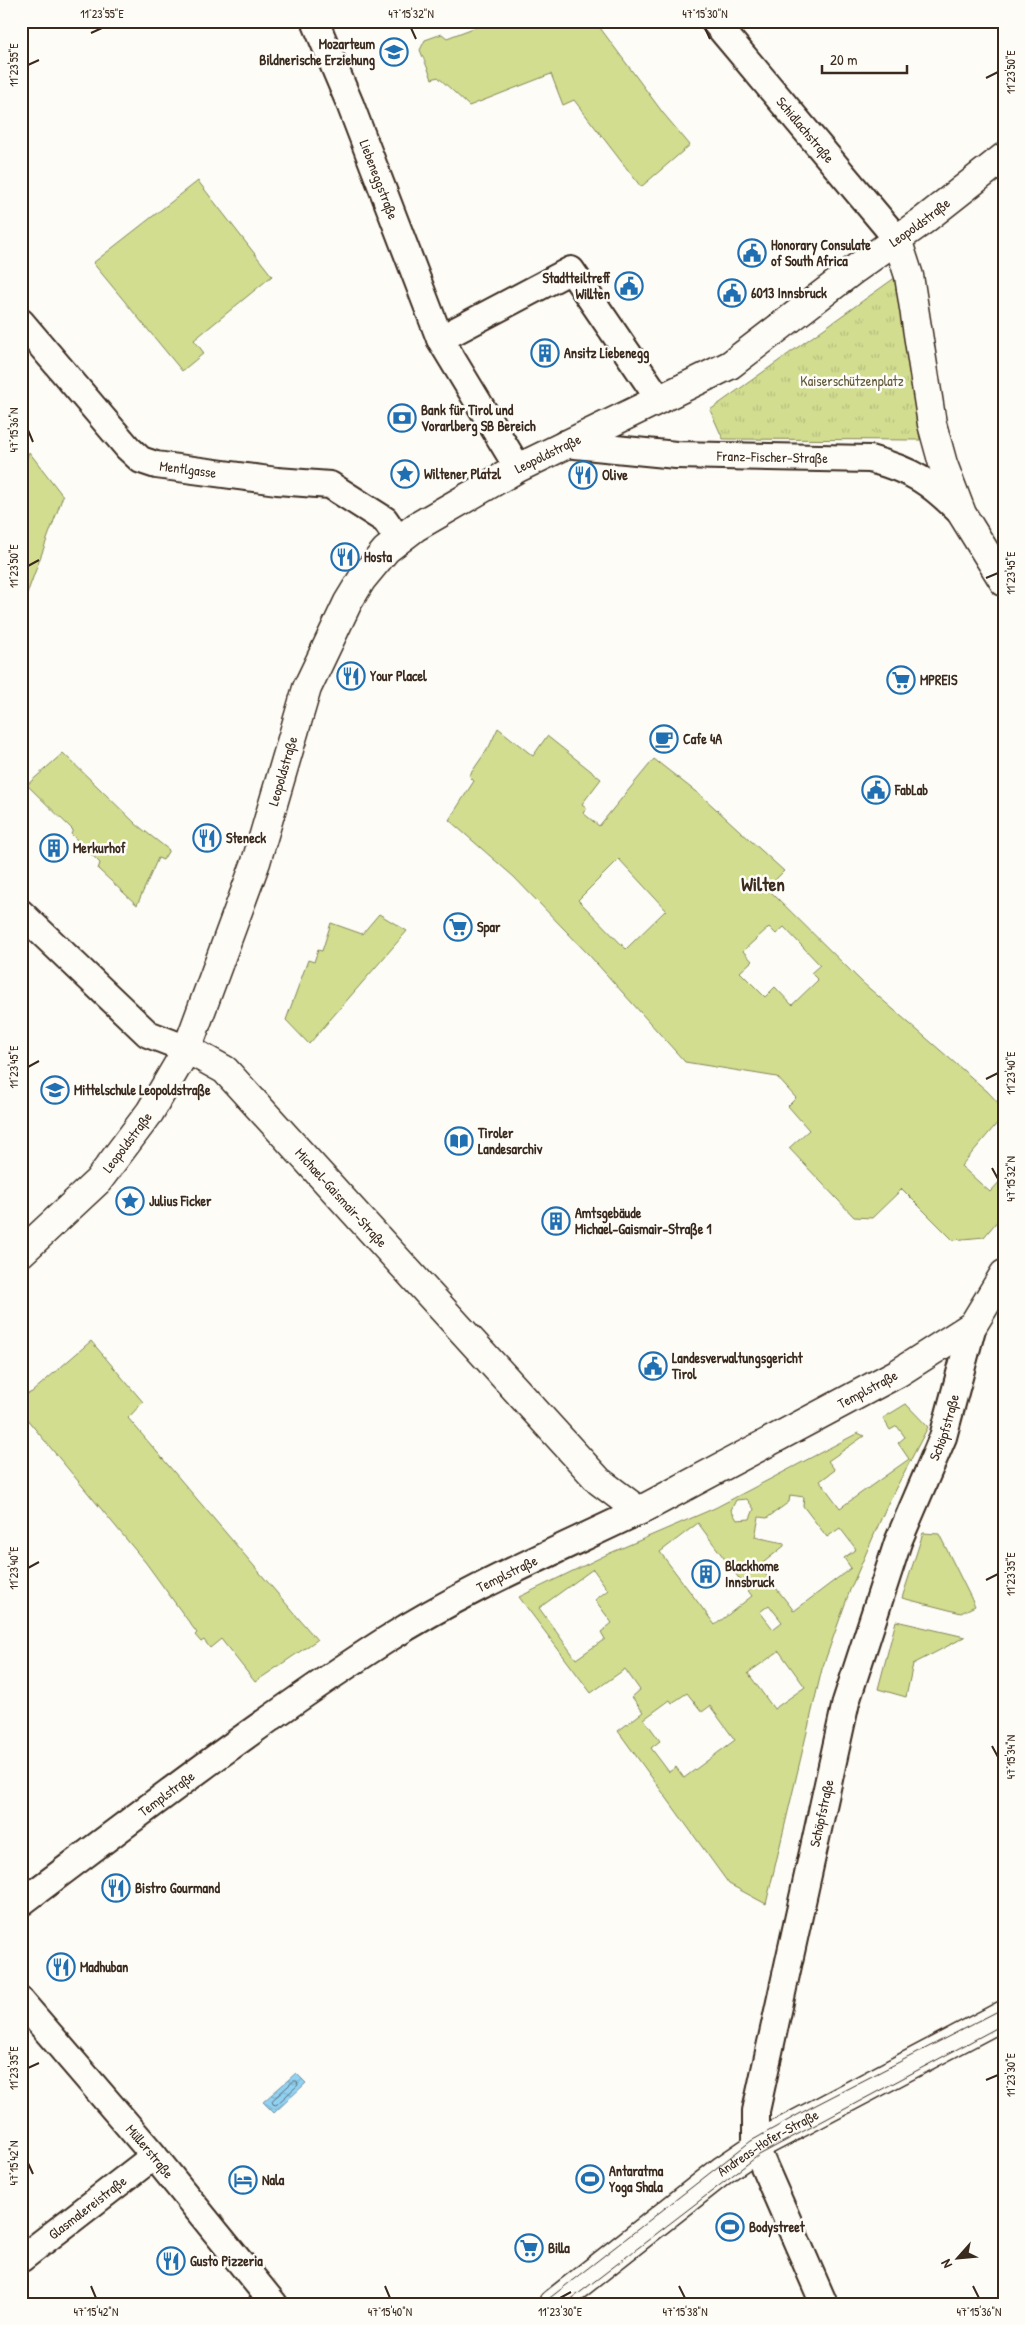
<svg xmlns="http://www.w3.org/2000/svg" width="1025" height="2325" font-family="'Patrick Hand',sans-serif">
<defs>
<pattern id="grass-tufts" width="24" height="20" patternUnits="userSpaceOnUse" patternTransform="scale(1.25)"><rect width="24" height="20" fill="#d2dd90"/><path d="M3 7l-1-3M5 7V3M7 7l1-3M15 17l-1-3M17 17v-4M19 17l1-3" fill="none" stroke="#b5be7c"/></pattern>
<pattern id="water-waves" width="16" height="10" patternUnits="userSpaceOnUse" patternTransform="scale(1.25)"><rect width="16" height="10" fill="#91d2f3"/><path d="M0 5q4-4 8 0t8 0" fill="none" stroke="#7eb4d0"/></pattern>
</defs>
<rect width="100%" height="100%" fill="#fdfcf7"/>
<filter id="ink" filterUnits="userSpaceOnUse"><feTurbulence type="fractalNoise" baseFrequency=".02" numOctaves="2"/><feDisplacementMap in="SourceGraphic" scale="10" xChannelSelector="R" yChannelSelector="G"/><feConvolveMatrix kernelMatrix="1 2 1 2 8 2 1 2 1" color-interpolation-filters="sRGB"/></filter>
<g filter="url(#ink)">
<!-- grass -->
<polygon fill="url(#grass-tufts)" stroke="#868457" points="896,277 920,440 723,439 710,410"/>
<!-- garden -->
<g fill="#d2dd90" stroke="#868457" fill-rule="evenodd">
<polygon points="492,21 595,21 663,113 690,145 641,187 574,100 563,105 551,74 469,106 438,77 432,79 420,50 425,40 442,34 447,38"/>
<polygon points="198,181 272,276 194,340 204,353 182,371 93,263"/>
<polygon points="29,452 63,496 21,610 21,475"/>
<path d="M 498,728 L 533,756 L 547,736 L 601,779 L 582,804 L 587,808 L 583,813 L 599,826 L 654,759 L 705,799 L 784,871 L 767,888 L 863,983 L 987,1091 L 1004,1109 L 1004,1124 L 999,1121 L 961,1166 L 990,1192 L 1004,1177 L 1004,1213 L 984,1237 L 953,1240 L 902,1189 L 872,1218 L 854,1217 L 789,1148 L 809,1130 L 788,1106 L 796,1098 L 777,1077 L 685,1062 L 589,955 L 514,877 L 449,820 L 474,781 L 469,776 L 489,747 ZM 619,859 L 666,910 L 626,949 L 578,900 ZM 769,927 L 776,934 L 784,927 L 820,965 L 811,973 L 818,980 L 792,1005 L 775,987 L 765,997 L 740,972 L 752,961 L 743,951 Z"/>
<polygon points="63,753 137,825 169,850 163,860 158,858 137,905 98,869 100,863 71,834 73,830 27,785"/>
<polygon points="379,914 407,931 309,1044 286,1020 308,960 314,962 318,950 322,951 331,923 362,934"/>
<polygon points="91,1341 143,1402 128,1418 317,1640 255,1682 221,1639 210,1648 204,1640 201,1642 195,1635 197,1633 146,1563 21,1412 21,1397 32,1392"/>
<path d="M 906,1404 L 928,1427 L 888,1503 L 850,1590 L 822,1669 L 766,1904 L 729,1884 L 618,1731 L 643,1712 L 632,1697 L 640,1690 L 625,1669 L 591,1693 L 519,1597 L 608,1554 L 715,1508 L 858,1433 L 864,1436 L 828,1461 L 835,1470 L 820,1481 L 840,1508 L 909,1459 L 898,1443 L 905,1437 L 897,1426 L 890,1430 L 883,1418 ZM 790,1495 L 804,1497 L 803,1506 L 827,1537 L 840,1528 L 856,1549 L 844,1558 L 851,1568 L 794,1611 L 759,1566 L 784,1546 L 784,1543 L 755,1537 L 759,1517 L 767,1518 L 789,1502 ZM 747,1499 L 754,1509 L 750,1519 L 737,1520 L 731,1510 L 736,1500 ZM 698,1523 L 752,1596 L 715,1625 L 660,1552 ZM 593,1569 L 608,1590 L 595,1600 L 612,1623 L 601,1632 L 605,1639 L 576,1659 L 539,1608 ZM 769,1605 L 782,1622 L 773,1629 L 760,1612 ZM 779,1651 L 805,1687 L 774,1709 L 748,1673 ZM 687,1693 L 702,1712 L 710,1706 L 735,1740 L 684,1778 L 676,1767 L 669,1772 L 651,1748 L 660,1741 L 644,1719 L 670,1700 L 672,1703 Z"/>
<polygon points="923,1533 939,1534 975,1606 961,1613 902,1598"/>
<polygon points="896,1621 965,1637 913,1664 906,1697 878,1689"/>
</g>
<!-- water -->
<polygon fill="url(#water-waves)" stroke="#6f8f9e" points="296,2073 306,2083 274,2113 263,2102"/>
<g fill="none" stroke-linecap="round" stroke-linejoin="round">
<!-- shore -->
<polygon stroke="#5d6d73" stroke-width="1" points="294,2081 297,2081 298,2085 276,2105 273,2104 272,2101"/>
<!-- street casing -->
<g stroke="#3b2a1e" stroke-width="30">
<g id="street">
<path id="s1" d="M 315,21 L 350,104 L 440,339 L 518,468"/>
<path id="s2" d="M 714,21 L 897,239"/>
<path id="s3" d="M 21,322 L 128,448 L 141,460 L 156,465 L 277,481 L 330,485 L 385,520 L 398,539"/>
<polyline points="440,339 571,270 659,399"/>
<path id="s4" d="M 565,444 L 676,455 L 870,459 C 914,471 930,482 962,514"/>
<polyline points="21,913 148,1034 187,1049"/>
<path id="s5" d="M 21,1903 C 141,1813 260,1721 386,1640 C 466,1589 554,1552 639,1511"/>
<path id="s6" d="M 21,2001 L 150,2151 L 274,2304"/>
<path id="s7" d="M 21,2259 L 154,2156"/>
<path id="s8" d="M 824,2304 L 756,2148 L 756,2111 L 846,1702 L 898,1542 L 943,1437 L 973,1325"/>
</g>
</g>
<!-- secondary casing -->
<g stroke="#3b2a1e" stroke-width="31">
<g id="secondary">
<polyline points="897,239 909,276 932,424 943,464 962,514 1004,582"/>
<path id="s9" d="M 187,1049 L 225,1070 L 599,1481 L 639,1511 L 898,1373 L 973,1325 L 1004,1274"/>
<path id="s10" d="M 21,1253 L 98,1181 L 150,1112 L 187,1049 L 256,862 L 307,688 L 348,602 L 362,579 L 386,550 L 416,527 L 518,468 L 730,365 L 855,269 L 924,220 L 1004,157"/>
<path id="s11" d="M 553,2304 L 723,2170 L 767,2140 L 1004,2015"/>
</g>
</g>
<!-- street -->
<use href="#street" stroke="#fdfcf7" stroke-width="26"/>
<!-- secondary -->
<use href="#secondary" stroke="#fdfcf7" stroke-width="28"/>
<!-- tram -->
<g stroke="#3b2a1e" stroke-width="1">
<polyline points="542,2304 751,2141 810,2108 1004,2008"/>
<polyline points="565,2304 759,2155 1004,2024"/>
</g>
</g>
</g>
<!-- ticks -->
<path fill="none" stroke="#3b2a1e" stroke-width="2" d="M 411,28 L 416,39M 705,28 L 710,39M 91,33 L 102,28M 28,65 L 39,60M 986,78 L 998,72M 28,430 L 33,442M 28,566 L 39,560M 986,578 L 998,573M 28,1067 L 39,1061M 986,1079 L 998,1073M 992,1168 L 998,1179M 28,1568 L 39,1562M 986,1580 L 998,1574M 992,1746 L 998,1757M 28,2068 L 39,2063M 986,2080 L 998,2075M 28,2163 L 33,2174M 91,2286 L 96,2298M 385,2286 L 390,2298M 679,2286 L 685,2298M 973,2286 L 979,2298M 560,2298 L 571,2292"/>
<!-- icons -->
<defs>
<g id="university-ring" transform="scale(1.4375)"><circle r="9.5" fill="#fdfcf7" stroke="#1f6fb2" stroke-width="1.5"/><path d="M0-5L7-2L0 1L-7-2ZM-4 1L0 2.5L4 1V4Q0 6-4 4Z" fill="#1f6fb2"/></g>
<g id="civic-ring" transform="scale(1.4375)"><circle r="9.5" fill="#fdfcf7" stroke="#1f6fb2" stroke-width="1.5"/><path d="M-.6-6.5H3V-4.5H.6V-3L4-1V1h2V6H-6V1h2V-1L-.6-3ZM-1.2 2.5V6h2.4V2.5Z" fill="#1f6fb2"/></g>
<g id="building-ring" transform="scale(1.4375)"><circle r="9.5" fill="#fdfcf7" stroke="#1f6fb2" stroke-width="1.5"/><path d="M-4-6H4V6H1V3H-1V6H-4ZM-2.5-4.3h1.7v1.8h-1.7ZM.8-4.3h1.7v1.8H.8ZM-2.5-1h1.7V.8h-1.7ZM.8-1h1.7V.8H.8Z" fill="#1f6fb2"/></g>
<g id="bank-ring" transform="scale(1.4375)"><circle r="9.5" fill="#fdfcf7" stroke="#1f6fb2" stroke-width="1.5"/><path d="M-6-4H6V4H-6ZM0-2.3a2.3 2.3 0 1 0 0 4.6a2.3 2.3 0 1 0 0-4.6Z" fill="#1f6fb2"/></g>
<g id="sight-ring" transform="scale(1.4375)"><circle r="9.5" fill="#fdfcf7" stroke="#1f6fb2" stroke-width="1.5"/><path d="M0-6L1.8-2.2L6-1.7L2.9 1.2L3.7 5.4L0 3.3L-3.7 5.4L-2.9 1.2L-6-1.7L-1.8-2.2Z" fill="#1f6fb2"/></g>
<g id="restaurant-ring" transform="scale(1.4375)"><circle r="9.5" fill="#fdfcf7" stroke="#1f6fb2" stroke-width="1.5"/><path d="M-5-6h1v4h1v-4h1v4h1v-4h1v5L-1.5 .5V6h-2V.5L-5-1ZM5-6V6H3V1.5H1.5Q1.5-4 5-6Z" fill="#1f6fb2"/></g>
<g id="supermarket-ring" transform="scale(1.4375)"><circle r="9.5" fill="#fdfcf7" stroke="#1f6fb2" stroke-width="1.5"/><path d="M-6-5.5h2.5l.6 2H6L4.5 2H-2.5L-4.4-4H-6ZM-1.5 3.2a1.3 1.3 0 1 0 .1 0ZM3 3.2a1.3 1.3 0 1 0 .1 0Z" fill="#1f6fb2"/></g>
<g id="cafe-ring" transform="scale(1.4375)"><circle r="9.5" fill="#fdfcf7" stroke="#1f6fb2" stroke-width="1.5"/><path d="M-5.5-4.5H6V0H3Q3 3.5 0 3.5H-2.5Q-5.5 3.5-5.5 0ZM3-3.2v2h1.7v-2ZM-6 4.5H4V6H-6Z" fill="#1f6fb2"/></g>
<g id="school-ring" transform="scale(1.4375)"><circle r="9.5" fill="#fdfcf7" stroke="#1f6fb2" stroke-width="1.5"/><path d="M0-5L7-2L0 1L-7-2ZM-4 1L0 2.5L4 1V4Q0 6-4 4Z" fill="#1f6fb2"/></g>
<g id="library-ring" transform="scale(1.4375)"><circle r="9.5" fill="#fdfcf7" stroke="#1f6fb2" stroke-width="1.5"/><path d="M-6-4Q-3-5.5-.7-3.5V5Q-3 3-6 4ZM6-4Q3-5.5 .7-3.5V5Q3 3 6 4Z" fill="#1f6fb2"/></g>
<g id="stadium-ring" transform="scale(1.4375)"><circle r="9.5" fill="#fdfcf7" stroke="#1f6fb2" stroke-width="1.5"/><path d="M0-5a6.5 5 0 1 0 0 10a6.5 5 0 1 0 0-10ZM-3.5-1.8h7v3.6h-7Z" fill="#1f6fb2"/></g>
<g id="hotel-ring" transform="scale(1.4375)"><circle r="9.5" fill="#fdfcf7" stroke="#1f6fb2" stroke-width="1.5"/><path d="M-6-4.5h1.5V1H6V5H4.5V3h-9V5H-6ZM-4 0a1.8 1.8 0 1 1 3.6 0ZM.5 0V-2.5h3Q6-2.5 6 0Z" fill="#1f6fb2"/></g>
</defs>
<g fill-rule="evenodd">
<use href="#university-ring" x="394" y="52"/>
<use href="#civic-ring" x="752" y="253"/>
<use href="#civic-ring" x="629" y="286"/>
<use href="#civic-ring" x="732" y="293"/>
<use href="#building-ring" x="545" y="353"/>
<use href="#bank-ring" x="402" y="418"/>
<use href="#sight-ring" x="405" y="474"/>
<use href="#restaurant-ring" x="583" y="475"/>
<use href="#restaurant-ring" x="345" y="557"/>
<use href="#restaurant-ring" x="351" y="676"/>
<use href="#supermarket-ring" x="901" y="680"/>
<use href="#cafe-ring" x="664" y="739"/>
<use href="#civic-ring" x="876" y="790"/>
<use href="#restaurant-ring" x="207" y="838"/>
<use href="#building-ring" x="54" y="848"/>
<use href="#supermarket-ring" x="458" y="927"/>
<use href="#school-ring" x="55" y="1090"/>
<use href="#library-ring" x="459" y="1141"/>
<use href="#sight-ring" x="130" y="1201"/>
<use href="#building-ring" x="556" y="1221"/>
<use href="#civic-ring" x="653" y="1366"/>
<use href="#building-ring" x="706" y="1574"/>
<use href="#restaurant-ring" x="116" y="1888"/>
<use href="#restaurant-ring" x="61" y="1967"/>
<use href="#stadium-ring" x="590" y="2179"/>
<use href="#hotel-ring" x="243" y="2180"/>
<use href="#stadium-ring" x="730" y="2227"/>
<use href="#supermarket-ring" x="529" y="2248"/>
<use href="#restaurant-ring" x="171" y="2261"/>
</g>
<g text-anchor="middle" stroke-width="5" stroke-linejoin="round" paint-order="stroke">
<!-- poi labels -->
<g font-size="14" font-weight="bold" fill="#3b2a1e" stroke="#fdfcf7" text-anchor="start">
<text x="375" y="49" text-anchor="end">Mozarteum<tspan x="375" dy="16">Bildnerische Erziehung</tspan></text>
<text x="771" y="250">Honorary Consulate<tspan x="771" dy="16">of South Africa</tspan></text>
<text x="610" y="283" text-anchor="end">Stadtteiltreff<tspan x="610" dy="16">Willten</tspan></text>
<text x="751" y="298">6013 Innsbruck</text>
<text x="564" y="358">Ansitz Liebenegg</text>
<text x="421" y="415">Bank für Tirol und<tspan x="421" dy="16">Vorarlberg SB Bereich</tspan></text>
<text x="424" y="479">Wiltener Platzl</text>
<text x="602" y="480">Olive</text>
<text x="364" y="562">Hosta</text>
<text x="370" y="681">Your Placel</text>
<text x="920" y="685">MPREIS</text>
<text x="683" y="744">Cafe 4A</text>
<text x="895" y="795">FabLab</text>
<text x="226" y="843">Steneck</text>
<text x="73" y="853">Merkurhof</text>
<text x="477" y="932">Spar</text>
<text x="74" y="1095">Mittelschule Leopoldstraße</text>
<text x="478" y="1138">Tiroler<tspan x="478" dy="16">Landesarchiv</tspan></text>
<text x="149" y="1206">Julius Ficker</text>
<text x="575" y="1218">Amtsgebäude<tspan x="575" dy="16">Michael-Gaismair-Straße 1</tspan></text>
<text x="672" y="1363">Landesverwaltungsgericht<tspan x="672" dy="16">Tirol</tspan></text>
<text x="725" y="1571">Blackhome<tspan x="725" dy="16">Innsbruck</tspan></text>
<text x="135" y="1893">Bistro Gourmand</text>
<text x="80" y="1972">Madhuban</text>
<text x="609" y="2176">Antaratma<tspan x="609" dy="16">Yoga Shala</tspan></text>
<text x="262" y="2185">Nala</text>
<text x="749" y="2232">Bodystreet</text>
<text x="548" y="2253">Billa</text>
<text x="190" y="2266">Gusto Pizzeria</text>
</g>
<!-- street labels -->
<g font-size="14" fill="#3b2a1e" stroke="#fdfcf7">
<text dy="5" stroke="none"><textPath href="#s2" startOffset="142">Schidlachstraße</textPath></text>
<text dy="5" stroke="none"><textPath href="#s1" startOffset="171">Liebeneggstraße</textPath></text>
<text dy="5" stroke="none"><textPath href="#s10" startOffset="1434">Leopoldstraße</textPath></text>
<text dy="5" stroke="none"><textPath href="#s10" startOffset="994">Leopoldstraße</textPath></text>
<text dy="5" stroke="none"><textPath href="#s4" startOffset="208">Franz-Fischer-Straße</textPath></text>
<text dy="5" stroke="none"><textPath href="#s3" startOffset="231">Mentlgasse</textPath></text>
<text dy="5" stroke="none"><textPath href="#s10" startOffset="559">Leopoldstraße</textPath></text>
<text dy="5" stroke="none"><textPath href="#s10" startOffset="154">Leopoldstraße</textPath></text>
<text dy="5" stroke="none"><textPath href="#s9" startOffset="216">Michael-Gaismair-Straße</textPath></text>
<text dy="5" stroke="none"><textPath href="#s9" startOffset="908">Templstraße</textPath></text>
<text dy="5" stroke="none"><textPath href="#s8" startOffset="918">Schöpfstraße</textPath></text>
<text dy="5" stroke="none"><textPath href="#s5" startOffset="588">Templstraße</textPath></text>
<text dy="5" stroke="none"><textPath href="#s5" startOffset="182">Templstraße</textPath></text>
<text dy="5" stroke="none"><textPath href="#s8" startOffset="512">Schöpfstraße</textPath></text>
<text dy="5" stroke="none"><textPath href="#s11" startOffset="269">Andreas-Hofer-Straße</textPath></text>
<text dy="5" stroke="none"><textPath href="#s6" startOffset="198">Müllerstraße</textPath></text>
<text dy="5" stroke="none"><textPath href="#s7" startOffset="84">Glasmalereistraße</textPath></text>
</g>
<!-- park labels -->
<g font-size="14" fill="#61573a" stroke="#fdfcf7">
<text x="852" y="386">Kaiserschützenplatz</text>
</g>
<!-- district labels -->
<g font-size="19" font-weight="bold" fill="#3b2a1e" stroke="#fdfcf7">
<text x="763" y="891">Wilten</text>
</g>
</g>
<!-- margin -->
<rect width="1025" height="2325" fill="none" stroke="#fdfcf7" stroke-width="55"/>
<!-- north arrow -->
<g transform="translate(958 2258) rotate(243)" stroke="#fdfcf7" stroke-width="4" paint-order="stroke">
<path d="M0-4L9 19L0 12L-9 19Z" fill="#3b2a1e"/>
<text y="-8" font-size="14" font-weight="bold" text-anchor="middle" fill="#3b2a1e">N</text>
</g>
<!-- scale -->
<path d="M822 65v8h85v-8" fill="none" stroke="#3b2a1e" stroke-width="2.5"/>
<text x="830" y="65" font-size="15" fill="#3b2a1e" stroke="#fdfcf7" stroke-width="4" paint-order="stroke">20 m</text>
<rect x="28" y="28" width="970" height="2270" fill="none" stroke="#3b2a1e" stroke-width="2"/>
<g font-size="12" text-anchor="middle" fill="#3b2a1e">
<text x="102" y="18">11°23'55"E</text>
<text x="411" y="18">47°15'32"N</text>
<text x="705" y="18">47°15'30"N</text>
<text transform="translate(14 65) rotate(-90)" y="4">11°23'55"E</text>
<text transform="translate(1011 72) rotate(-90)" y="4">11°23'50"E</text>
<text transform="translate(14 430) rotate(-90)" y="4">47°15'36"N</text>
<text transform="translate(14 566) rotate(-90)" y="4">11°23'50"E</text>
<text transform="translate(1011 573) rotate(-90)" y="4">11°23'45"E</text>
<text transform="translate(14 1067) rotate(-90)" y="4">11°23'45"E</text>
<text transform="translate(1011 1073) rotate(-90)" y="4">11°23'40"E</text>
<text transform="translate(1011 1179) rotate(-90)" y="4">47°15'32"N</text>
<text transform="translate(14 1568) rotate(-90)" y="4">11°23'40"E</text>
<text transform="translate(1011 1574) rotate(-90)" y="4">11°23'35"E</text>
<text transform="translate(1011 1757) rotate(-90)" y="4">47°15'34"N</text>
<text transform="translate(14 2068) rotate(-90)" y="4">11°23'35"E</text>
<text transform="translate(1011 2075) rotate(-90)" y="4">11°23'30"E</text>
<text transform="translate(14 2163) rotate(-90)" y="4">47°15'42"N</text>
<text x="96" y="2316">47°15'42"N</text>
<text x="390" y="2316">47°15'40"N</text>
<text x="560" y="2316">11°23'30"E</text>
<text x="685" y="2316">47°15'38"N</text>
<text x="979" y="2316">47°15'36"N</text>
</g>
</svg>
